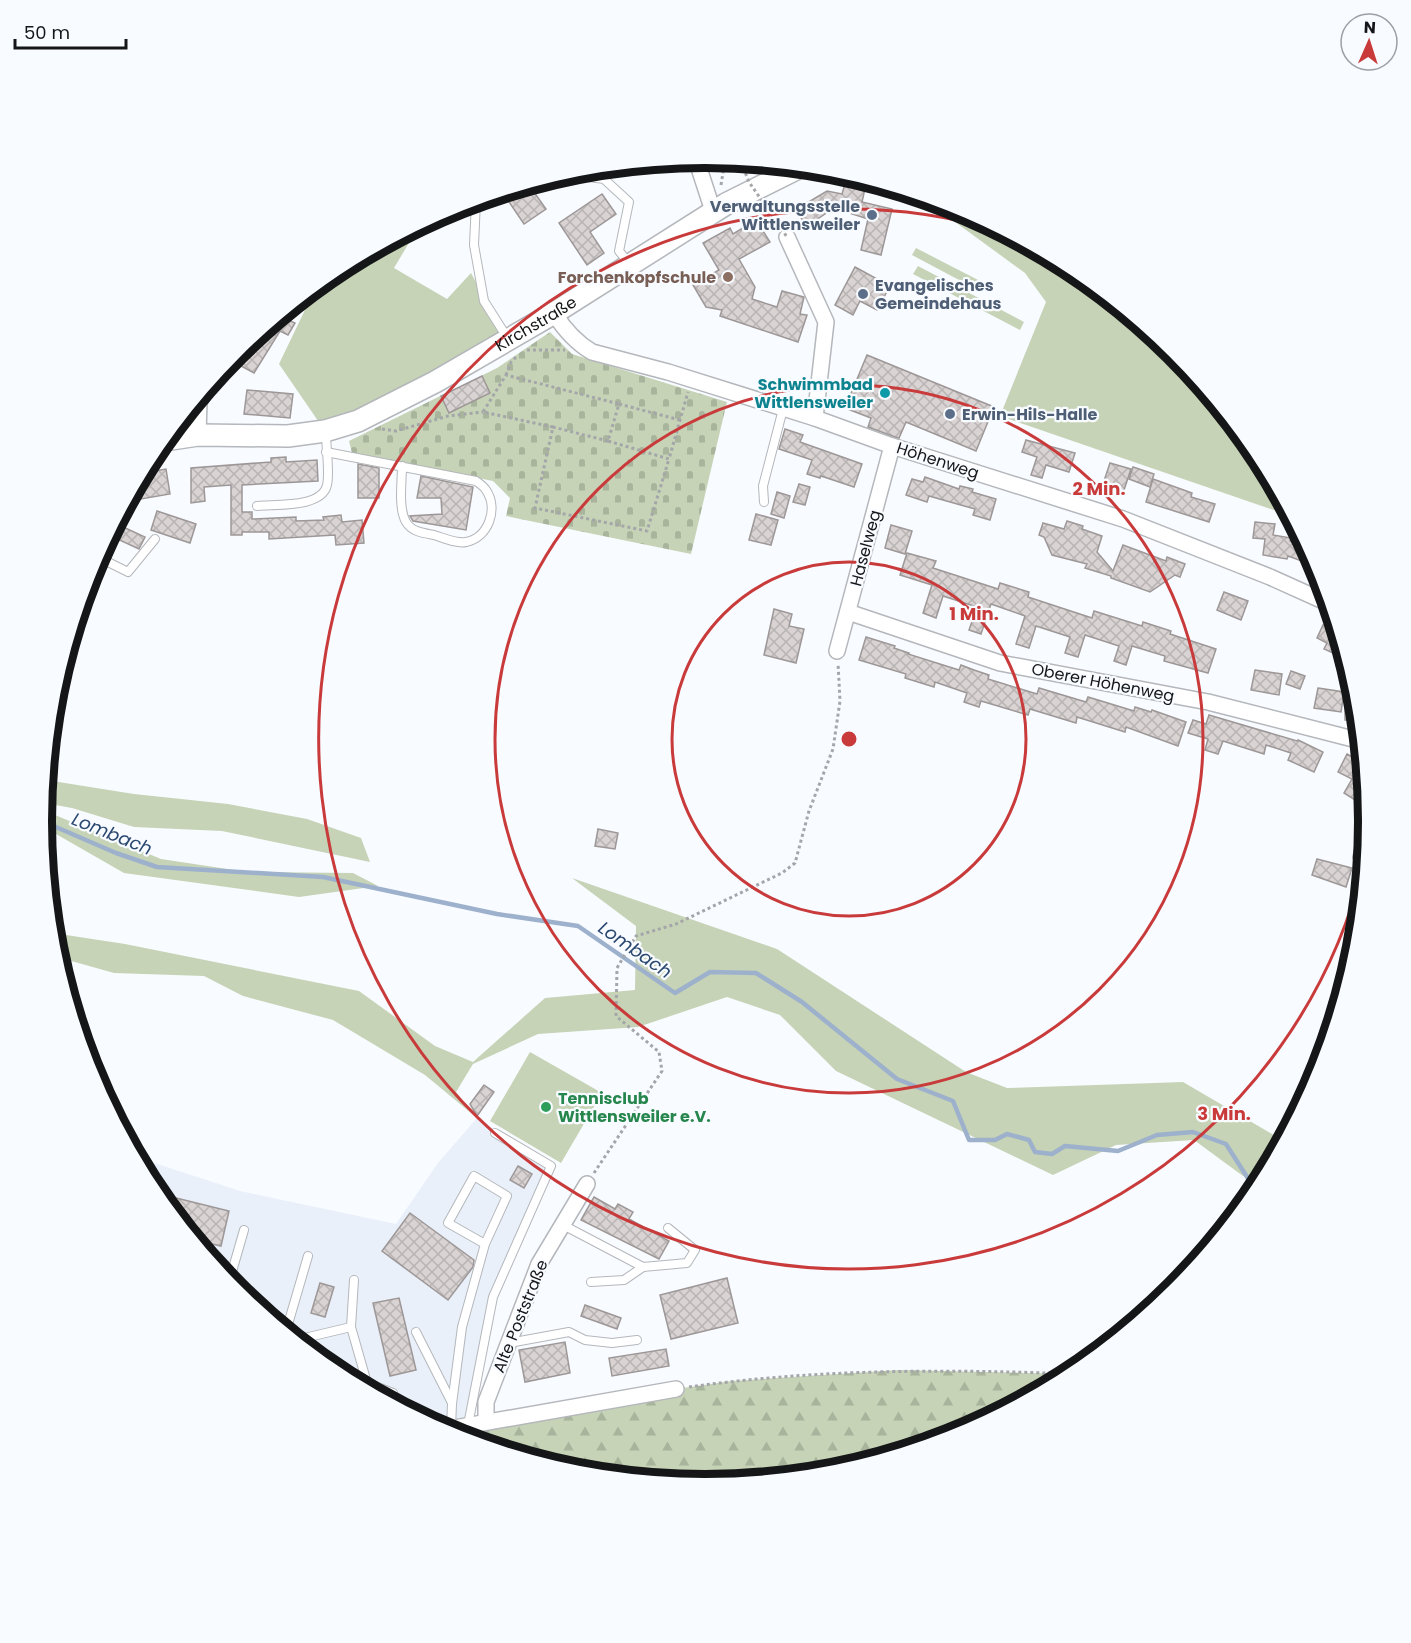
<svg xmlns="http://www.w3.org/2000/svg" width="1411" height="1643" font-family="Poppins,sans-serif">
<defs>
<pattern id="forest-firs" width="22" height="20" patternUnits="userSpaceOnUse" patternTransform="scale(1.5)"><rect width="22" height="20" fill="#c6d3b6"/><path d="M5 1l3.5 6h-7zM16 11l3.5 6h-7z" fill="#a9b49c"/></pattern>
<pattern id="cemetery-stones" width="16" height="16" patternUnits="userSpaceOnUse" patternTransform="scale(1.5)"><rect width="16" height="16" fill="#c6d3b6"/><path d="M2 7V4a2 2 0 0 1 4 0v3zM10 15v-3a2 2 0 0 1 4 0v3z" fill="#a9b49c"/></pattern>
<pattern id="building-cross-hatch" width="8" height="8" patternUnits="userSpaceOnUse" patternTransform="scale(1.5)"><rect width="8" height="8" fill="#d9d3d3"/><path d="M0 0l8 8M0 8l8-8" fill="none" stroke="#b9b4b4"/></pattern>
</defs>
<rect width="100%" height="100%" fill="#f8fbff"/>
<!-- built -->
<polygon fill="#e9f0fa" points="477,1118 551,1166 493,1297 469,1432 451,1434 337,1373 236,1290 154,1190 136,1157 240,1191 396,1224 438,1163"/>
<!-- green -->
<g fill="#c6d3b6">
<polygon points="951,206 960,209 1074,270 1175,353 1257,453 1291,516 1000,416 1046,302 1025,273 940,211"/>
<polygon points="419,226 394,268 447,299 471,273 507,341 325,431 279,364 316,287 337,270"/>
<polygon points="916,248 980,281 976,289 912,255"/>
<polygon points="918,266 1024,322 1020,330 913,274"/>
<polygon points="46,780 134,794 228,804 307,819 361,838 370,862 222,831 134,827 72,808 44,803"/>
<polygon points="43,810 161,859 247,872 353,873 378,886 299,897 124,873 42,826"/>
<polygon points="572,878 777,949 966,1072 1007,1088 1183,1082 1284,1141 1264,1177 1243,1176 1194,1140 1116,1145 1053,1175 836,1071 780,1015 727,997 638,1027 538,1034 473,1064 456,1092 477,1118 425,1075 333,1020 243,996 204,976 114,973 57,957 53,933 125,944 359,991 435,1046 473,1062 545,998 635,990 636,926"/>
<polygon points="530,1052 602,1093 561,1163 490,1121"/>
</g>
<!-- forest -->
<polygon fill="url(#forest-firs)" points="899,1370 1073,1374 959,1435 835,1472 705,1485 576,1472 455,1435 676,1389 732,1381"/>
<!-- cemetery -->
<polygon fill="url(#cemetery-stones)" points="550,332 572,354 727,402 691,554 506,516 510,498 493,481 352,453 349,441 497,368"/>
<g fill="none" stroke-linecap="round" stroke-linejoin="round">
<!-- stream -->
<polyline stroke="#9db1cd" stroke-width="4.5" points="42,821 116,853 157,867 323,877 497,914 578,926 675,993 710,972 756,973 802,1002 897,1079 953,1101 969,1140 995,1140 1007,1134 1029,1140 1035,1152 1052,1154 1065,1146 1118,1151 1157,1135 1193,1132 1226,1144 1256,1191"/>
</g>
<!-- building -->
<g fill="url(#building-cross-hatch)" stroke="#9d9797" stroke-width="1.5">
<polygon points="846,180 866,184 862,202 892,209 881,255 861,250 868,219 834,208 807,226 795,210 827,191 842,194"/>
<polygon points="529,185 546,209 524,224 503,193"/>
<polygon points="602,194 616,214 590,232 604,253 587,265 559,223"/>
<polygon points="756,220 770,242 739,259 755,287 752,299 777,307 782,291 804,297 800,314 807,315 798,342 720,316 722,310 706,307 693,285 719,270 703,243 730,228 733,234"/>
<polygon points="855,267 890,286 877,310 860,301 853,315 835,305"/>
<polygon points="292,306 286,319 295,323 288,335 280,331 254,373 241,366 249,352 245,350 250,341"/>
<polygon points="867,355 994,407 976,451 906,422 899,438 895,437 868,427 871,418 845,408"/>
<polygon points="482,376 490,393 449,413 441,396"/>
<polygon points="247,390 293,394 290,418 244,414"/>
<polygon points="785,429 803,435 800,442 862,464 854,487 821,476 820,478 807,474 812,460 779,449"/>
<polygon points="1026,440 1075,453 1069,472 1046,465 1042,478 1031,475 1037,457 1022,452"/>
<polygon points="286,457 286,462 317,460 318,481 242,485 242,512 252,512 252,519 296,517 296,521 324,520 323,517 341,515 342,522 362,520 364,543 336,545 335,535 269,539 269,532 242,532 242,535 231,535 231,485 204,487 205,501 191,503 191,468 271,462 271,458"/>
<polygon points="1110,463 1131,469 1122,496 1101,490"/>
<polygon points="358,464 379,468 379,498 358,498"/>
<polygon points="1133,467 1154,474 1150,487 1129,479"/>
<polygon points="166,469 170,494 141,499 138,483 143,473"/>
<polygon points="421,476 473,487 466,530 413,521 410,516 442,514 441,498 417,498"/>
<polygon points="925,477 959,489 960,486 973,489 972,492 996,499 990,520 973,515 975,509 943,500 929,496 927,502 906,495 912,479 923,482"/>
<polygon points="1153,479 1192,493 1191,497 1215,504 1209,522 1146,502"/>
<polygon points="799,484 810,487 805,505 793,502"/>
<polygon points="777,492 790,496 784,518 771,514"/>
<polygon points="157,511 196,524 190,543 151,530"/>
<polygon points="756,514 778,520 771,545 749,540"/>
<polygon points="1067,521 1083,526 1082,529 1102,536 1097,552 1113,571 1123,545 1166,561 1167,557 1185,564 1180,577 1175,575 1150,592 1111,578 1111,576 1085,568 1087,564 1052,555 1044,537 1039,535 1043,523 1064,529"/>
<polygon points="1255,522 1275,524 1273,535 1291,538 1290,541 1308,548 1318,567 1288,556 1287,559 1263,555 1265,539 1253,538"/>
<polygon points="891,525 912,531 905,554 885,548"/>
<polygon points="121,526 145,537 139,549 115,538"/>
<polygon points="907,553 936,561 933,568 998,589 1000,583 1029,592 1028,597 1092,618 1094,611 1142,626 1143,622 1171,631 1170,634 1216,649 1208,673 1164,661 1165,656 1132,646 1126,665 1114,661 1119,646 1085,635 1078,657 1065,653 1070,637 1036,626 1029,648 1016,644 1025,616 991,604 981,634 969,630 977,607 943,596 936,618 923,613 932,585 900,575"/>
<polygon points="1224,592 1248,601 1241,620 1217,610"/>
<polygon points="774,609 792,614 789,626 804,629 796,663 764,655"/>
<polygon points="1323,625 1338,631 1346,659 1324,649 1327,643 1317,638"/>
<polygon points="866,637 895,646 894,648 909,653 908,654 943,665 959,670 961,665 974,670 989,675 988,679 1037,694 1039,688 1086,702 1088,697 1134,711 1135,707 1151,712 1152,710 1186,722 1178,746 1126,727 1125,732 1077,717 1076,723 1030,709 1028,715 981,701 979,707 964,702 967,693 935,682 934,687 905,678 906,674 859,660"/>
<polygon points="1255,670 1282,674 1279,695 1251,690"/>
<polygon points="1291,671 1305,676 1300,689 1286,684"/>
<polygon points="1318,688 1344,692 1341,712 1314,708"/>
<rect x="1345" y="706" width="13" height="14"/>
<polygon points="1209,715 1297,741 1298,740 1323,752 1314,772 1288,760 1291,753 1266,745 1264,754 1223,741 1218,754 1205,750 1208,739 1188,733 1193,720 1206,724"/>
<polygon points="1347,754 1361,762 1363,760 1366,787 1363,786 1355,800 1344,793 1352,779 1338,772"/>
<polygon points="598,829 618,833 615,849 595,846"/>
<polygon points="1317,859 1352,868 1346,887 1312,875"/>
<polygon points="484,1085 494,1092 477,1116 470,1104"/>
<polygon points="518,1166 532,1174 524,1188 510,1180"/>
<polygon points="156,1193 229,1211 221,1246 195,1240"/>
<polygon points="594,1197 615,1209 618,1204 633,1212 629,1219 669,1241 659,1259 581,1220"/>
<polygon points="410,1213 474,1260 473,1267 448,1300 382,1251"/>
<polygon points="727,1278 738,1323 671,1339 660,1295"/>
<polygon points="320,1283 334,1287 325,1317 311,1313"/>
<polygon points="399,1298 416,1370 390,1376 373,1303"/>
<polygon points="585,1305 621,1318 617,1329 581,1316"/>
<polygon points="565,1342 570,1373 525,1382 519,1350"/>
<polygon points="666,1349 669,1366 612,1376 609,1358"/>
</g>
<g fill="none" stroke-linecap="round" stroke-linejoin="round">
<!-- lane casing -->
<g stroke="#b4b7bb" stroke-width="10">
<g id="lane">
<polyline points="566,174 604,179 629,202 619,251 629,263"/>
<polyline points="476,201 474,245 484,301 503,331 506,339"/>
<path d="M 326,452 L 476,481 C 479,483 484,487 486,490 C 499,509 488,538 466,542 C 457,544 444,538 434,535 C 423,533 412,532 406,522 C 398,508 402,482 402,466"/>
<polyline points="764,502 763,486 783,409"/>
<path d="M 257,506 C 276,504 322,508 327,485 C 330,473 326,447 326,434"/>
<polyline points="98,557 128,572 155,539"/>
<polyline points="1364,869 1357,857 1368,815"/>
<polyline points="563,1225 643,1267 687,1263 695,1250 668,1228"/>
<polyline points="354,1280 351,1327 367,1383 393,1393"/>
<polyline points="229,1282 244,1230"/>
<polyline points="591,1282 624,1280 643,1267"/>
<polyline points="286,1331 308,1256"/>
<polyline points="416,1332 452,1403"/>
<polyline points="296,1340 351,1327"/>
<polyline points="509,1343 569,1332 585,1340 612,1343 637,1340"/>
<polyline points="468,1425 493,1297 551,1166 495,1133"/>
<polyline points="451,1427 452,1404 462,1327 485,1244 507,1196 474,1176 448,1223 485,1244"/>
</g>
</g>
<!-- street casing -->
<g stroke="#b4b7bb" stroke-width="18">
<g id="street">
<polyline points="696,159 713,211"/>
<polyline points="787,237 826,322 815,418"/>
<path d="M 554,313 C 564,329 575,342 592,352 L 668,372 L 815,418 L 892,446 L 1123,519 L 1270,577 L 1330,604"/>
<polyline points="198,435 199,402 207,388"/>
<polyline points="848,612 1000,663 1208,702 1361,741"/>
<polyline points="837,651 892,446"/>
<polyline points="486,1421 486,1402 539,1264 587,1184"/>
<polyline points="443,1430 676,1389"/>
</g>
</g>
<!-- secondary casing -->
<g stroke="#b4b7bb" stroke-width="24">
<g id="secondary">
<path id="s1" d="M 165,440 L 198,435 L 288,436 L 325,431 L 358,421 L 435,382 L 554,313 L 726,204 L 800,167"/>
</g>
</g>
<!-- path -->
<g stroke="#a4a6a9" stroke-width="3" stroke-dasharray="3 3" stroke-linecap="butt">
<polyline points="721,185 725,160"/>
<polyline points="527,350 565,350"/>
<polyline points="506,375 511,362 517,356"/>
<polyline points="680,420 619,404 608,441 669,459 688,392"/>
<polyline points="553,427 483,412 506,375 619,404"/>
<polyline points="382,429 396,431 448,416 483,412"/>
<polyline points="608,441 553,427 535,508 647,531 669,459"/>
<polyline points="594,1173 662,1071 659,1052 616,1016 617,968 636,936 676,924 782,873 795,863 809,811 833,749 840,701 838,663"/>
<path d="M 689,1387 C 816,1369 945,1369 1073,1374"/>
</g>
<!-- lane -->
<use href="#lane" stroke="#fff" stroke-width="8"/>
<!-- street -->
<use href="#street" stroke="#fff" stroke-width="15"/>
<!-- secondary -->
<use href="#secondary" stroke="#fff" stroke-width="21"/>
<!-- path-bridge -->
<polyline stroke="#a4a6a9" stroke-width="3" stroke-dasharray="3 3" stroke-linecap="butt" points="741,162 749,182 787,237"/>
</g>
<!-- distance rings -->
<g fill="none" stroke="#c93a3b" stroke-width="3">
<circle cx="849" cy="739" r="177"/>
<circle cx="849" cy="739" r="354"/>
<path d="M1364 863A530 530 0 1 1 1000 231"/>
</g>
<!-- markers -->
<g fill="#5c6f8a" stroke="#f8fbff" stroke-width="2">
<circle cx="872" cy="215" r="6"/>
<circle cx="863" cy="294" r="6"/>
<circle cx="950" cy="414" r="6"/>
</g>
<circle fill="#8d6e63" stroke="#f8fbff" stroke-width="2" cx="728" cy="277" r="6"/>
<circle fill="#0f9aa8" stroke="#f8fbff" stroke-width="2" cx="885" cy="393" r="6"/>
<circle fill="#2e9e5b" stroke="#f8fbff" stroke-width="2" cx="546" cy="1107" r="6"/>
<g text-anchor="middle" stroke-width="4.5" stroke-linejoin="round" paint-order="stroke">
<!-- service labels -->
<g font-size="16" font-weight="bold" fill="#4e5e75" stroke="#f8fbff" text-anchor="start">
<text x="860" y="212" text-anchor="end">Verwaltungsstelle<tspan x="860" dy="18">Wittlensweiler</tspan></text>
<text x="875" y="291">Evangelisches<tspan x="875" dy="18">Gemeindehaus</tspan></text>
<text x="962" y="420">Erwin-Hils-Halle</text>
</g>
<!-- education labels -->
<g font-size="16" font-weight="bold" fill="#785e54" stroke="#f8fbff" text-anchor="end">
<text x="716" y="283">Forchenkopfschule</text>
</g>
<!-- street labels -->
<g font-size="16" fill="#151617" stroke="#f8fbff">
<text dy="6" stroke="none"><textPath href="#s1" startOffset="398">Kirchstraße</textPath></text>
<text transform="translate(938 460) rotate(18)" y="6">Höhenweg</text>
<text transform="translate(865 548) rotate(-75)" y="6">Haselweg</text>
<text transform="translate(1103 682) rotate(11)" y="6">Oberer Höhenweg</text>
<text transform="translate(520 1316) rotate(-68)" y="6">Alte Poststraße</text>
</g>
<!-- culture labels -->
<g font-size="16" font-weight="bold" fill="#0d838f" stroke="#f8fbff" text-anchor="end">
<text x="873" y="390">Schwimmbad<tspan x="873" dy="18">Wittlensweiler</tspan></text>
</g>
<!-- leisure labels -->
<g font-size="16" font-weight="bold" fill="#27864d" stroke="#f8fbff" text-anchor="start">
<text x="558" y="1104">Tennisclub<tspan x="558" dy="18">Wittlensweiler e.V.</tspan></text>
</g>
<!-- water labels -->
<g font-size="18" font-style="italic" fill="#2a4870" stroke="#f8fbff">
<text transform="translate(112 834) rotate(22)" y="6">Lombach</text>
<text transform="translate(635 950) rotate(35)" y="6">Lombach</text>
</g>
</g>
<!-- crop -->
<path d="M0 0H1411V1643H0ZM52 821a653 653 0 1 1 1306 0a653 653 0 1 1-1306 0Z" fill="#f8fbff" fill-rule="evenodd"/>
<path fill="none" stroke="#151617" stroke-width="8" d="M52 821a653 653 0 1 1 1306 0a653 653 0 1 1-1306 0Z"/>
<circle cx="849" cy="739" r="9" fill="#c93a3b" stroke="#f8fbff" stroke-width="3"/>
<g font-size="18" text-anchor="middle" font-weight="bold" fill="#c93a3b" stroke="#f8fbff" stroke-width="4.5" stroke-linejoin="round" paint-order="stroke">
<text x="1099" y="495">2 Min.</text>
<text x="974" y="620">1 Min.</text>
<text x="1224" y="1120">3 Min.</text>
</g>
<!-- north arrow -->
<g transform="translate(1369 42) rotate(3)"><circle r="28" fill="#f8fbff" stroke="#9d9fa2" stroke-width="1.5"/>
<path d="M0-4.5L10 22L0 15L-10 22Z" fill="#c93a3b"/>
<text y="-9" font-size="16" font-weight="bold" text-anchor="middle" fill="#151617">N</text>
</g>
<!-- scale -->
<path d="M15 39v9h111v-9" fill="none" stroke="#151617" stroke-width="3"/>
<text x="24" y="39" font-size="18" fill="#151617" stroke="#f8fbff" stroke-width="4.5" paint-order="stroke">50 m</text>
</svg>
